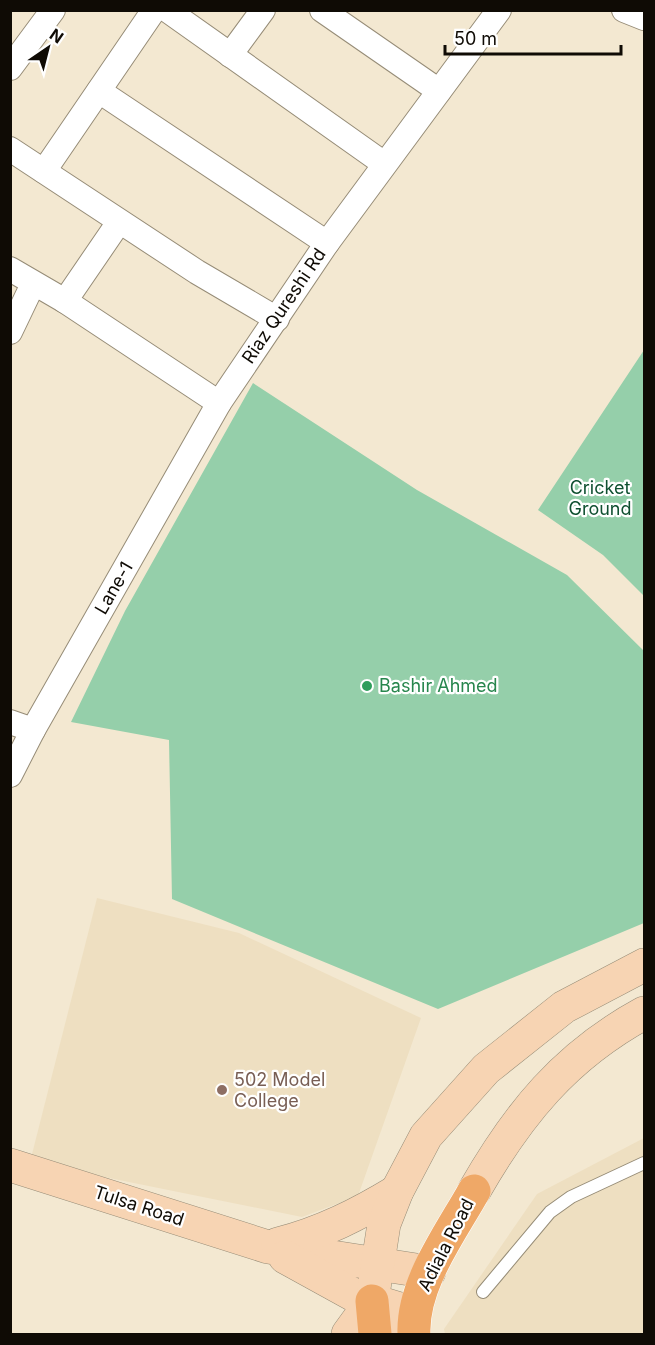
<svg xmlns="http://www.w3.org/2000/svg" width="655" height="1345" font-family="Inter,sans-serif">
<rect width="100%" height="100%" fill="#f3e8d1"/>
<!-- built -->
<g fill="#eedfc1">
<polygon points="97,898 239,933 421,1018 358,1196 302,1217 30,1162"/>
<polygon points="644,1138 644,1334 445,1334 444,1329 537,1194"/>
</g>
<!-- green -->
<g fill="#95cfaa">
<polygon points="644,350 644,596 603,555 538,510"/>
<polygon points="253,383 417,490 567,575 644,651 644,923 438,1009 172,899 169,740 71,722 125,611"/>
</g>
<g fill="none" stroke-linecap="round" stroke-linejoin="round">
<!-- lane casing -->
<g stroke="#968c77" stroke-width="14">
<polyline id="lane" points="483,1292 550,1212 571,1197 644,1163"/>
</g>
<!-- street casing -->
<g stroke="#968c77" stroke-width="26">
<g id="street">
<polyline points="167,10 383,163"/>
<polyline points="322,10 439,91"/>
<polyline points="624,10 644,18"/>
<polyline points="230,55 263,10"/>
<polyline points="10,68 53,10"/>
<polyline points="99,91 327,243"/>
<polyline points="10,149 197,272 277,319"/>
<polyline points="44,171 154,10"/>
<polyline points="10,269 65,301 219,403 327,243 499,10"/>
<polyline points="65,301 119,222"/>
<polyline points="10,332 33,284"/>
<polyline points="10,722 33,730"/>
<polyline points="10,775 33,730 219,403"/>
</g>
</g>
<!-- secondary casing -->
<g stroke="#968c77" stroke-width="34">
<g id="secondary">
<polyline points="10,1165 268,1247 429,1272"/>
<path d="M 474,1191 C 518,1114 565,1056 644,1013"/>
<path d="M 278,1244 C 322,1233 359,1214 397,1191"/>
<polyline points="285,1257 354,1295 413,1313 393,1334"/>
<polyline points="348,1334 372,1301 384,1224 397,1191 426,1136 486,1069 564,1007 644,965"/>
</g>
</g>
<!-- primary casing -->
<g stroke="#fff" stroke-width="34">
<g id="primary">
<polyline points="372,1301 375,1334"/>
<path d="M 414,1334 C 412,1284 450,1234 474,1191"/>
</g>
</g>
<!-- lane -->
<use href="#lane" stroke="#fff" stroke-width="12"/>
<!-- street -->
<use href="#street" stroke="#fff" stroke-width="24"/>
<!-- secondary -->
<use href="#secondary" stroke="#f7d4b3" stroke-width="33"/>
<!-- primary -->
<use href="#primary" stroke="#efa867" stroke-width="33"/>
</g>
<!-- markers -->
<circle fill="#2e9e5b" stroke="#fff" stroke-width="2" cx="367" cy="686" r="6"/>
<circle fill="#8d6e63" stroke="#fff" stroke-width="2" cx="222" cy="1090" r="6"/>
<g text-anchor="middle" stroke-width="4.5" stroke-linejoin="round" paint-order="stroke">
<!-- street labels -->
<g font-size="18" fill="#0f0b05" stroke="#fff">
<text transform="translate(284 306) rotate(-56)" y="6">Riaz Qureshi Rd</text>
<text transform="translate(114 588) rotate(-60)" y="6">Lane-1</text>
<text transform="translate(139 1206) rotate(18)" y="6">Tulsa Road</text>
<text transform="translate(446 1245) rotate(-63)" y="6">Adiala Road</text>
</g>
<!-- park labels -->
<g font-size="18" fill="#0f5030" stroke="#fff">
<text x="600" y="494">Cricket<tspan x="600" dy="21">Ground</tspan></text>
</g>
<!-- leisure labels -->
<g font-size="18" fill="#27864d" stroke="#fff" text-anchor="start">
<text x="379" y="692">Bashir Ahmed</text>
</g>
<!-- education labels -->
<g font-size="18" fill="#785e54" stroke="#fff" text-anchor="start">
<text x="234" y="1086">502 Model<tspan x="234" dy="21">College</tspan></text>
</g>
</g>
<!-- border -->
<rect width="655" height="1345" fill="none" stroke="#0f0b05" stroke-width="24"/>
<!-- north arrow -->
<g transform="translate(48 48) rotate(35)" stroke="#ffffff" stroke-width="4.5" paint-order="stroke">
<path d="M0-4.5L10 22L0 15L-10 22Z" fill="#0f0b05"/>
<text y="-9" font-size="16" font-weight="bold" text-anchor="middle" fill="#0f0b05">N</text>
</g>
<!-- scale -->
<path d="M445 45v9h176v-9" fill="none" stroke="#0f0b05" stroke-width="3"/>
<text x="454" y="45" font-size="18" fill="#0f0b05" stroke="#ffffff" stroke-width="4.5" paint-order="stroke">50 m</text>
</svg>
